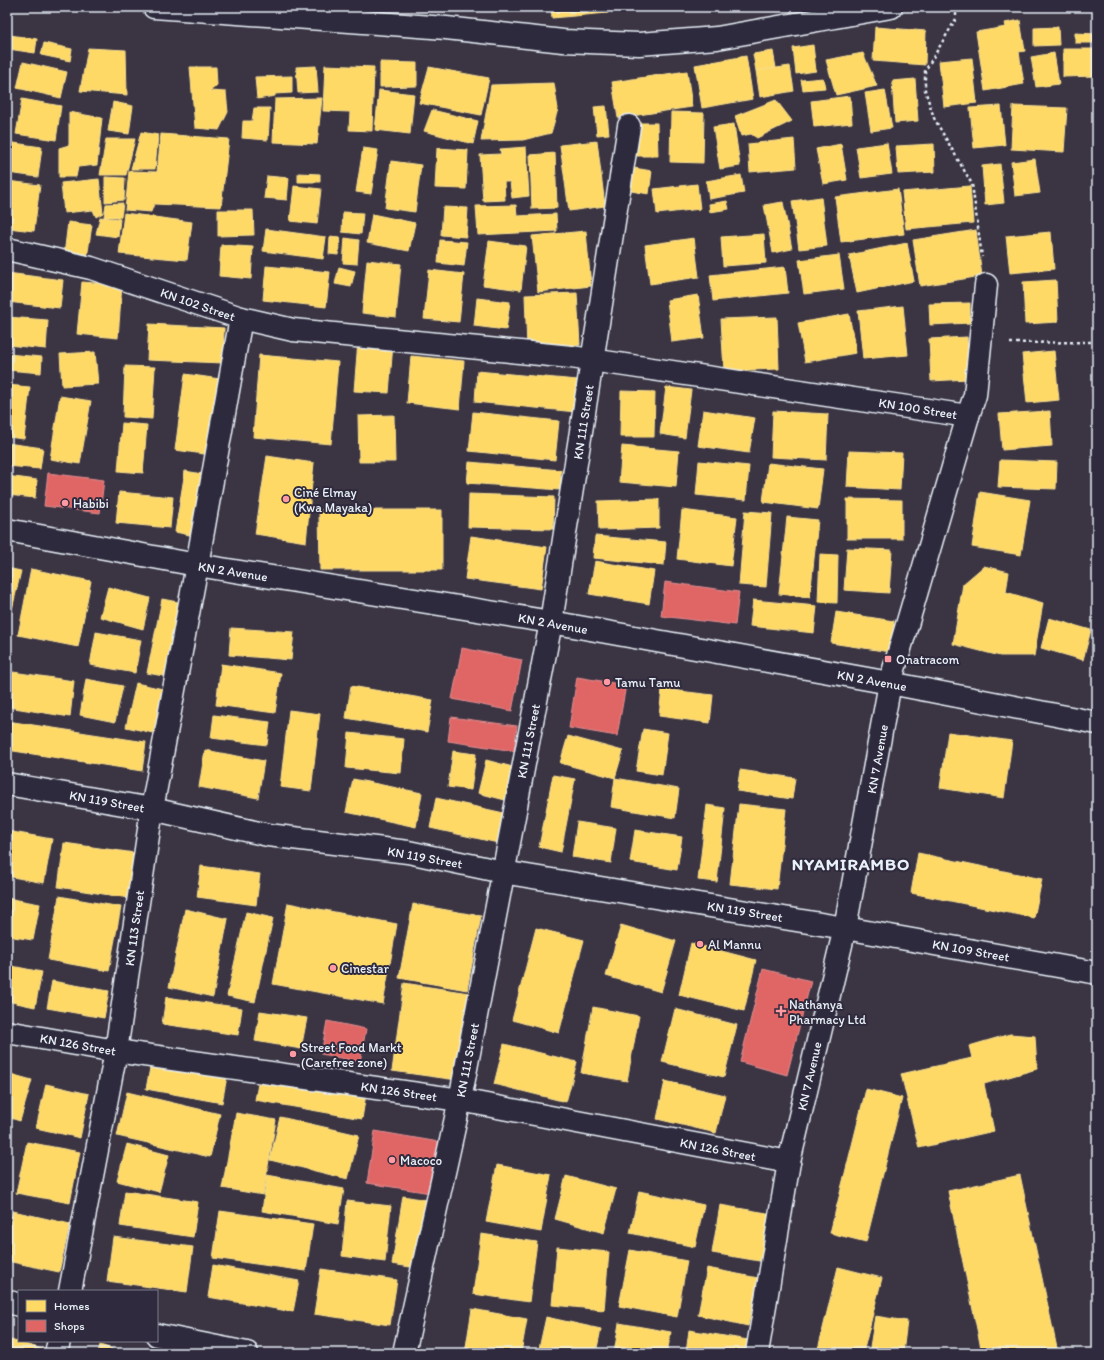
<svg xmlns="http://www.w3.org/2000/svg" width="1104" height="1360" font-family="Itim,sans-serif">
<rect width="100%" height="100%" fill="#3b3443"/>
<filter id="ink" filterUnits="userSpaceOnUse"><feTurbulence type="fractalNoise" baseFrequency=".025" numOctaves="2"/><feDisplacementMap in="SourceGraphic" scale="8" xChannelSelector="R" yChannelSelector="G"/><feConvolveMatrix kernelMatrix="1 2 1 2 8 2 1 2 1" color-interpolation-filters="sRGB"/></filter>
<g filter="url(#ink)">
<!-- homes -->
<g fill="#ffd966" stroke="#f8e092">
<polygon points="551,7 607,7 608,13 552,18"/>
<polygon points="1020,20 1025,51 1019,52 1024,84 985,91 976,32 1006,27 1005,23"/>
<polygon points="875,27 926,31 925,65 873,61"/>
<polygon points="1058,27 1059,45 1034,46 1034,28"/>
<polygon points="1075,33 1097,34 1097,43 1075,43"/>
<polygon points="10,35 37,39 35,53 8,49"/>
<polygon points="44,43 72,49 70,61 41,55"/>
<polygon points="813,45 816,71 796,74 793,48"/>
<polygon points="88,48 126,50 127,95 80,91"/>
<polygon points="1063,49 1097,49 1097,76 1063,77"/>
<polygon points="773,51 776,68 756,71 753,54"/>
<polygon points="863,53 877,86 836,95 826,60"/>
<polygon points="1054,53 1059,84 1036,87 1031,57"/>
<polygon points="746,56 753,99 702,108 695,65"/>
<polygon points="972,58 977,103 944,107 939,61"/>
<polygon points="23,62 67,72 61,98 17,88"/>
<polygon points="380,62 417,63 417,86 380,87"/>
<polygon points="325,65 374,67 372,131 349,130 350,112 323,111"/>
<polygon points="316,66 318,92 298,93 296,67"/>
<polygon points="790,66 794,91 760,97 756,71"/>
<polygon points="190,67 216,67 217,85 210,91 226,92 228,112 219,130 195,128"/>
<polygon points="429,67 489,78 481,115 419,103"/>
<polygon points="687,71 692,107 618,118 612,82"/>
<polygon points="292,76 292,93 275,94 275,96 257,99 255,77"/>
<polygon points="823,78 825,88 803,90 801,80"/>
<polygon points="915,79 918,121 895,123 892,81"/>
<polygon points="554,83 558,109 551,133 523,140 481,141 491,85"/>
<polygon points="379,90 414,94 410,134 375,130"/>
<polygon points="885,90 892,128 871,131 865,93"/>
<polygon points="850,96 852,123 814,127 811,101"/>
<polygon points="322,98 317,144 273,142 275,99"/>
<polygon points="22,99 61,106 56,140 16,134"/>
<polygon points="776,100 792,121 757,138 751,134 741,136 735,116"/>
<polygon points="113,102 133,106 129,134 108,131"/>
<polygon points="606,106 609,134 597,135 594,107"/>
<polygon points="1001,106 1005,145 974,148 970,108"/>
<polygon points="1013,106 1067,108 1064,152 1011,149"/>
<polygon points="254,108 270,108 268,140 242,138 243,121 252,121"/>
<polygon points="432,110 478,121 473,144 424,131"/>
<polygon points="69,112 102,118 97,165 78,167 76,177 59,177 59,148 69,145"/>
<polygon points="671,112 704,113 703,163 670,162"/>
<polygon points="634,123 657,123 658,156 635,156"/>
<polygon points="734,124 740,166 720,169 713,127"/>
<polygon points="141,132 158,135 155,169 131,169"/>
<polygon points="161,134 229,139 221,207 154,204 151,212 125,210 129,171 157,172"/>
<polygon points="106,139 135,139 126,175 100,175"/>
<polygon points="794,139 796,168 750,172 748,144"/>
<polygon points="597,141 605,206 569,211 560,145"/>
<polygon points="7,142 42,147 38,177 7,173"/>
<polygon points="887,143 892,174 861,178 856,147"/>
<polygon points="841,144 847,180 823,184 816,149"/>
<polygon points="934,144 935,172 898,174 896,146"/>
<polygon points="526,147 529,196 512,198 510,182 504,182 505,200 483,201 480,155 501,154 500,149"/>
<polygon points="363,148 378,150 371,194 356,192"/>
<polygon points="437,148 468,150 466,189 435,188"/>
<polygon points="555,153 557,208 532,209 530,155"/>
<polygon points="1035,159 1040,193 1015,196 1011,162"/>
<polygon points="391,161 421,165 415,212 385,208"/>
<polygon points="1000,164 1004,203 985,205 982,166"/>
<polygon points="634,168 652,171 649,194 631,191"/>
<polygon points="298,173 320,174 320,182 298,182"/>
<polygon points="741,175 744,193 709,199 706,181"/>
<polygon points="267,176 289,178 287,200 264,198"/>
<polygon points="105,177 125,178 124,200 105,202"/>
<polygon points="99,179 103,213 96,217 93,210 64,213 61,183"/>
<polygon points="7,181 40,185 34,231 7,228"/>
<polygon points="697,184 700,209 657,214 654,189"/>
<polygon points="294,186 321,189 317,224 290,221"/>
<polygon points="970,186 973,223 906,229 902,192"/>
<polygon points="898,189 904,234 841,242 835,197"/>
<polygon points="821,197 827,246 799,249 792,201"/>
<polygon points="727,201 729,209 710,212 709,204"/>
<polygon points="783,202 792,249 773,253 764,205"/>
<polygon points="123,203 121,217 104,217 106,204"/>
<polygon points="516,205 517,216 556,214 557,231 478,235 476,206"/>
<polygon points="443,207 468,208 466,237 441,235"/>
<polygon points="218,210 253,210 254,235 218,236"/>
<polygon points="343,212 363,213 361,234 342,232"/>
<polygon points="124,213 192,222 187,260 119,254"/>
<polygon points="372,214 415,223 409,251 367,243"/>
<polygon points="100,217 120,219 118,237 96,234"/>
<polygon points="68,222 92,225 87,258 64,255"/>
<polygon points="266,229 326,237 323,259 263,251"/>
<polygon points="976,230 982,276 920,286 913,240"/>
<polygon points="586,231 591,286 538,292 532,236"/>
<polygon points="1051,232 1054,269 1010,273 1006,236"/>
<polygon points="764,234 766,263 723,266 721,237"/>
<polygon points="330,237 340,238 338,255 329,254"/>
<polygon points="345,238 359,240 357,264 343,263"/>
<polygon points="694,238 699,277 650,284 645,245"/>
<polygon points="440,240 467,242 464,266 438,263"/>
<polygon points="489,241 526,246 521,290 483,285"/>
<polygon points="907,243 914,281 857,293 849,255"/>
<polygon points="221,245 253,247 251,279 219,276"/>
<polygon points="839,255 844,289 804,294 799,260"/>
<polygon points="367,260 401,264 396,317 362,313"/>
<polygon points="266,266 330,272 326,307 263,300"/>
<polygon points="339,267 355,271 351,287 335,284"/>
<polygon points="785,267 788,293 713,301 710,275"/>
<polygon points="429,270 464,274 459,322 424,319"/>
<polygon points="7,273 63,280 60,308 7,302"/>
<polygon points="1056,280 1058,322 1025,324 1023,282"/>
<polygon points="82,282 122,285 118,338 77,334"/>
<polygon points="577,293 580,345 527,348 525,295"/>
<polygon points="698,295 704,338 672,342 667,300"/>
<polygon points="477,298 510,302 506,330 474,326"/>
<polygon points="970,303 970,323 930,325 929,304"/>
<polygon points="903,306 908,355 863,359 858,311"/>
<polygon points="849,314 856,353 805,362 798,323"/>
<polygon points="7,317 48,320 46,349 7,345"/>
<polygon points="777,317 779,369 724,371 721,319"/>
<polygon points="149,324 224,328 223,363 147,360"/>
<polygon points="967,337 969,379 931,381 929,339"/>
<polygon points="358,341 393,344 389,393 354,391"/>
<polygon points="1054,351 1059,400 1027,403 1022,354"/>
<polygon points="95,352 98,384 62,386 60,354"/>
<polygon points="7,354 42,357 41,373 7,370"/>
<polygon points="259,355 338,362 331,444 253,437"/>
<polygon points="411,356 464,361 460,409 407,403"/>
<polygon points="125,366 155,367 152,419 123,417"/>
<polygon points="477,371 578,380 576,412 475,402"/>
<polygon points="185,374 220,379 211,455 175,450"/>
<polygon points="7,385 30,387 24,439 7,437"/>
<polygon points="666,387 691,390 685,438 660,434"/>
<polygon points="1097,388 1097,426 1095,427 1092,389"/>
<polygon points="621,391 655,392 654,437 620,437"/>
<polygon points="60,396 91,401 80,464 50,459"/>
<polygon points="703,410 755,418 749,453 698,446"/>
<polygon points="773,411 828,414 826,460 771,457"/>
<polygon points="1050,411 1052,446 1002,450 999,414"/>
<polygon points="473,412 559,421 555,460 469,451"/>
<polygon points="394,415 395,462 359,462 358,416"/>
<polygon points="122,423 147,425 143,473 118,471"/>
<polygon points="7,443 43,448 40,469 7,466"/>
<polygon points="622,446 679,451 676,487 619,482"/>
<polygon points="849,451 902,453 900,490 847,487"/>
<polygon points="267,456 314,463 306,542 255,534"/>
<polygon points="1000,460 1057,462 1056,489 998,487"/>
<polygon points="699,461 749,466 746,500 696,495"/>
<polygon points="469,462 561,470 560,490 467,483"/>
<polygon points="768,463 823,469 818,509 763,502"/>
<polygon points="185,471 208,475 199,537 175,532"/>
<polygon points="7,476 37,480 35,498 7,495"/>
<polygon points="119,492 173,497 170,528 116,523"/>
<polygon points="980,492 1030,500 1021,555 972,547"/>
<polygon points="469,494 554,497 553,529 468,527"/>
<polygon points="659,499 659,528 599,530 598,501"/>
<polygon points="847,499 902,500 902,539 847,539"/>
<polygon points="319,510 442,510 442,570 320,570"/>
<polygon points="682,510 737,517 731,566 677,559"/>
<polygon points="745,511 772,513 766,587 739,585"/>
<polygon points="787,517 818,520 810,597 779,594"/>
<polygon points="471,536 547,547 541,589 465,579"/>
<polygon points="595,536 666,542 664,565 593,558"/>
<polygon points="847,548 892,550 889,593 844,590"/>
<polygon points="820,554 838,555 837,603 818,602"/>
<polygon points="595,561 654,571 649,604 589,594"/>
<polygon points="984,566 1009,572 1006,592 1043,603 1034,656 1000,656 953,644 963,584"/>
<polygon points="7,568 21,571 7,631"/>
<polygon points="31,569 91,581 78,647 18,635"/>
<polygon points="108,587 150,598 143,629 100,617"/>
<polygon points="162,599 183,603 169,677 147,673"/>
<polygon points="753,600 817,606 814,633 750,626"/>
<polygon points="836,612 894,621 890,652 831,643"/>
<polygon points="1049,618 1091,630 1083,660 1041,648"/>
<polygon points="231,628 294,632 291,660 229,655"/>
<polygon points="96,632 141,640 135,673 90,665"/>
<polygon points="221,664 281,673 275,713 216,705"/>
<polygon points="13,672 74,681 70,717 8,707"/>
<polygon points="86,679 123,686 115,722 80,715"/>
<polygon points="136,683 163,689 153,733 126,727"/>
<polygon points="351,686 433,700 427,732 346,718"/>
<polygon points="662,689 713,695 710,723 659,716"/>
<polygon points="289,710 320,714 311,791 280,787"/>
<polygon points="214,715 270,722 267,745 211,738"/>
<polygon points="7,721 146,742 142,771 7,750"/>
<polygon points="643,729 668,733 662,775 636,771"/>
<polygon points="948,732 1012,741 1004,798 940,788"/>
<polygon points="349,733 404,739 401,773 346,768"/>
<polygon points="568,736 623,751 615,778 560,763"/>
<polygon points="205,750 264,761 258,798 199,787"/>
<polygon points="453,751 476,754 471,790 448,787"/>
<polygon points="486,760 513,767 505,800 478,793"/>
<polygon points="740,770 795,778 792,799 737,791"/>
<polygon points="553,775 575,779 561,852 539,847"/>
<polygon points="615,778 679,789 675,818 611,807"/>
<polygon points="353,779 422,793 416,827 346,812"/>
<polygon points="436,798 504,813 498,843 430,828"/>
<polygon points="739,804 786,809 777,889 730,884"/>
<polygon points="707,805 725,808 717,882 698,880"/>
<polygon points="577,822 616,828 611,863 572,857"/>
<polygon points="635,830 682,837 677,870 630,862"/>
<polygon points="7,831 52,839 44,883 7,876"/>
<polygon points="64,843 135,853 129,898 58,887"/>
<polygon points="918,853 1042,879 1034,918 911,893"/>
<polygon points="201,866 260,874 256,905 197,897"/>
<polygon points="59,896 121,907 109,971 48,960"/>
<polygon points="7,898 40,904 33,940 7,936"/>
<polygon points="288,903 397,924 383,1004 273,984"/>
<polygon points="413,904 481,916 467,990 399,978"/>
<polygon points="185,909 228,919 213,997 169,987"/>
<polygon points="246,912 273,918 255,1002 227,996"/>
<polygon points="621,925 676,941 661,992 606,976"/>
<polygon points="536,928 584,940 559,1033 512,1020"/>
<polygon points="691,943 756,960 744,1011 679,995"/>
<polygon points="7,965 42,972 35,1007 7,1001"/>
<polygon points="52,981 109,991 104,1018 47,1008"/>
<polygon points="404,983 469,993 457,1080 392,1071"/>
<polygon points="166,997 242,1008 238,1035 162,1024"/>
<polygon points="593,1007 639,1016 627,1081 581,1073"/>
<polygon points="675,1009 737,1025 724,1077 662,1062"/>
<polygon points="260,1011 307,1018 301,1049 255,1041"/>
<polygon points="1010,1034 1035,1036 1037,1069 984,1084 994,1131 919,1148 901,1074 972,1058 969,1046"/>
<polygon points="504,1044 577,1062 566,1102 494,1084"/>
<polygon points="153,1052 229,1066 222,1103 146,1089"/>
<polygon points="262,1062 368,1081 362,1119 255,1100"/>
<polygon points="7,1073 32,1080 20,1121 7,1117"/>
<polygon points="665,1081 725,1095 716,1133 657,1119"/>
<polygon points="46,1084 89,1094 80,1138 36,1128"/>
<polygon points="866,1089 902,1098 866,1242 830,1233"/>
<polygon points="127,1092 220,1114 210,1157 117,1136"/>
<polygon points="236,1113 276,1120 263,1195 222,1188"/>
<polygon points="280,1117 359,1135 348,1179 270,1160"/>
<polygon points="27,1142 80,1152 70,1203 16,1193"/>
<polygon points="127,1144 169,1155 159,1192 117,1181"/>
<polygon points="497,1165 551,1175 541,1232 486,1222"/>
<polygon points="267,1175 344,1189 338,1224 262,1211"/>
<polygon points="1020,1175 1058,1353 982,1353 948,1191"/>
<polygon points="566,1176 616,1189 604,1233 555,1219"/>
<polygon points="125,1191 198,1202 193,1237 120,1226"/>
<polygon points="639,1191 704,1205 695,1247 630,1233"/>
<polygon points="403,1196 427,1200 416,1268 392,1264"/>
<polygon points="347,1201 391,1206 385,1262 342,1256"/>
<polygon points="720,1205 773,1214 765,1262 712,1253"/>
<polygon points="13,1211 70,1224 59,1272 7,1261 7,1237"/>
<polygon points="220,1211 313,1224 306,1271 213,1258"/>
<polygon points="481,1234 537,1242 529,1302 473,1294"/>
<polygon points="113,1237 193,1247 187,1292 107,1281"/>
<polygon points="557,1247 609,1252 604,1310 552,1305"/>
<polygon points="630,1250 687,1261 677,1317 619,1306"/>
<polygon points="213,1265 299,1281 293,1312 208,1297"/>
<polygon points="838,1267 882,1278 863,1353 817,1353"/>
<polygon points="707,1268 758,1278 748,1326 698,1315"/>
<polygon points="321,1269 397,1280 390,1325 314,1314"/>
<polygon points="472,1309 527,1319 521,1353 465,1353"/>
<polygon points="875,1316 907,1321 903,1353 869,1353"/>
<polygon points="546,1317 601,1329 596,1353 538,1353"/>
<polygon points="619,1323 671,1332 667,1353 614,1353"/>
<polygon points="689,1330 754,1341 751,1353 686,1353"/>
<polygon points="7,1339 49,1351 48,1353 7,1353"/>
<polygon points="100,1345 124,1353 98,1353"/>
</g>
<!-- shops -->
<g fill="#e06666" stroke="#e29092">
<polygon points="48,473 104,480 100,513 44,506"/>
<polygon points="665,582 739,592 735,625 661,616"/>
<polygon points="462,648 522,660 512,711 452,699"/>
<polygon points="577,677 626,685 617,736 569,728"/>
<polygon points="451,717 517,726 514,751 448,741"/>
<polygon points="763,969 811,981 787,1075 740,1062"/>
<polygon points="327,1021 366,1029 360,1062 321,1054"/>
<polygon points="375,1131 445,1143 437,1194 367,1183"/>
</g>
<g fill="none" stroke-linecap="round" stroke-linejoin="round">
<!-- pedestrian casing -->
<g stroke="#e8f1f8" stroke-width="25">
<polyline id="pedestrian" points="7,1032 116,1051 460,1100"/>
</g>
<!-- minor casing -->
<g stroke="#e8f1f8" stroke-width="25">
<g id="minor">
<polyline points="154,7 446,28 563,41 639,44 717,38 891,7"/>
<polyline points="7,249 91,268 241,318 197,565 152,809 116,1051 70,1291"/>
<polyline points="241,318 293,330 571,357 968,416 890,683"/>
<polyline points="968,416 975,395 986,285"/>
<polyline points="460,1100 789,1162"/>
<polyline points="7,1301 19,1305"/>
<polyline points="157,1335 247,1353"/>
<polyline points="56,1353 59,1341"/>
<polyline points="404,1353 460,1100 551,622 629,126"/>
</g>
</g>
<!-- tertiary casing -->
<g stroke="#e8f1f8" stroke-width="25">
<polyline id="tertiary" points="757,1353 789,1162 845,928 890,683"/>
</g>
<!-- secondary casing -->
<g stroke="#e8f1f8" stroke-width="25">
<g id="secondary">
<polyline points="7,530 197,565 551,622 890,683 1097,723"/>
<polyline points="7,784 152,809 268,835 408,852 503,872 845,928 1097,973"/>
</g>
</g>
<!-- path -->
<g stroke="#e8f1f8" stroke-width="2.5" stroke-dasharray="3 3" stroke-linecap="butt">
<polyline points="956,7 956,19 925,71 925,90 934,118 972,184 982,257"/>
<polyline points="1010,343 1091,342 1097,340"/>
</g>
<!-- pedestrian -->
<use href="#pedestrian" stroke="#2f2a3d" stroke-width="22"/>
<!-- minor -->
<use href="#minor" stroke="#2f2a3d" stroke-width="22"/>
<!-- tertiary -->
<use href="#tertiary" stroke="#2f2a3d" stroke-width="22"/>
<!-- secondary -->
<use href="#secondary" stroke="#2f2a3d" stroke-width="22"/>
</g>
</g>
<!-- markers -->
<g fill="#ff9aa2" stroke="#2f2a3d" stroke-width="1.5">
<circle cx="286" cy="499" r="4"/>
<circle cx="65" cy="503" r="4"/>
<rect x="884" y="655" width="8" height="8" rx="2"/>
<circle cx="607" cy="682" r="4"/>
<circle cx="700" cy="944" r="4"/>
<circle cx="333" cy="968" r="4"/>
<path d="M779 1005h4v4h4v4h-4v4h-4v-4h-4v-4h4z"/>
<circle cx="293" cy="1054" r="4"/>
<circle cx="392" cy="1160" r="4"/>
</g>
<g text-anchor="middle" stroke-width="4" stroke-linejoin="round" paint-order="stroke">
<!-- street labels -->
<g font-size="13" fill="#e8f1f8" stroke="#2f2a3d">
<text transform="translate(198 304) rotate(19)" y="5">KN 102 Street</text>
<text transform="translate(918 408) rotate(9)" y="5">KN 100 Street</text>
<text transform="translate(583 422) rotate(-81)" y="5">KN 111 Street</text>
<text transform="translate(233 571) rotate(9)" y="5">KN 2 Avenue</text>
<text transform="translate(553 623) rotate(10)" y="5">KN 2 Avenue</text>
<text transform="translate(872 680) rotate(10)" y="5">KN 2 Avenue</text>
<text transform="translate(528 741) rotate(-79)" y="5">KN 111 Street</text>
<text transform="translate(877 759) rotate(-80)" y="5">KN 7 Avenue</text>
<text transform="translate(107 801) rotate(10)" y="5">KN 119 Street</text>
<text transform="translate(425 857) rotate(10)" y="5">KN 119 Street</text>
<text transform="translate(745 911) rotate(9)" y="5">KN 119 Street</text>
<text transform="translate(134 928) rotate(-82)" y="5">KN 113 Street</text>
<text transform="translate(971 950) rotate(10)" y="5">KN 109 Street</text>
<text transform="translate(78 1044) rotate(10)" y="5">KN 126 Street</text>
<text transform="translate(467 1060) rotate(-79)" y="5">KN 111 Street</text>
<text transform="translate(809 1076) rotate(-77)" y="5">KN 7 Avenue</text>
<text transform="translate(399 1091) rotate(8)" y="5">KN 126 Street</text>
<text transform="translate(718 1149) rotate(11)" y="5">KN 126 Street</text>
</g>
<!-- poi labels -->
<g font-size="13" fill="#e8f1f8" stroke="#2f2a3d" text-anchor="start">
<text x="294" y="497">Ciné Elmay<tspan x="294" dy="15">(Kwa Mayaka)</tspan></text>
<text x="73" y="508">Habibi</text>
<text x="896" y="664">Onatracom</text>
<text x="615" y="687">Tamu Tamu</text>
<text x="708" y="949">Al Mannu</text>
<text x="341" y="973">Cinestar</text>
<text x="789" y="1009">Nathanya<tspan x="789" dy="15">Pharmacy Ltd</tspan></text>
<text x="301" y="1052">Street Food Markt<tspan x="301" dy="15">(Carefree zone)</tspan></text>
<text x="400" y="1165">Macoco</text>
</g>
<!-- district labels -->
<g font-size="17" font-weight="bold" letter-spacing="1" fill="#e8f1f8" stroke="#2f2a3d">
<text x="851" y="870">NYAMIRAMBO</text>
</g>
</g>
<!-- margin -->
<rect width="1104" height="1360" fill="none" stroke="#2f2a3d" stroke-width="24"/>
<rect x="12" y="12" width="1080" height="1336" fill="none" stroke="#e8f1f8" stroke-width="1.5" filter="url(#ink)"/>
<!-- legend -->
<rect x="18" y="1290" width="140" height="52" fill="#2f2a3d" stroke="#797a88"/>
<rect x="26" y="1300" width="20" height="12" fill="#ffd966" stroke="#797a88"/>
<text x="54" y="1310" font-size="12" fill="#e8f1f8">Homes</text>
<rect x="26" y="1320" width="20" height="12" fill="#e06666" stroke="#797a88"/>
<text x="54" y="1330" font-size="12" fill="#e8f1f8">Shops</text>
</svg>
